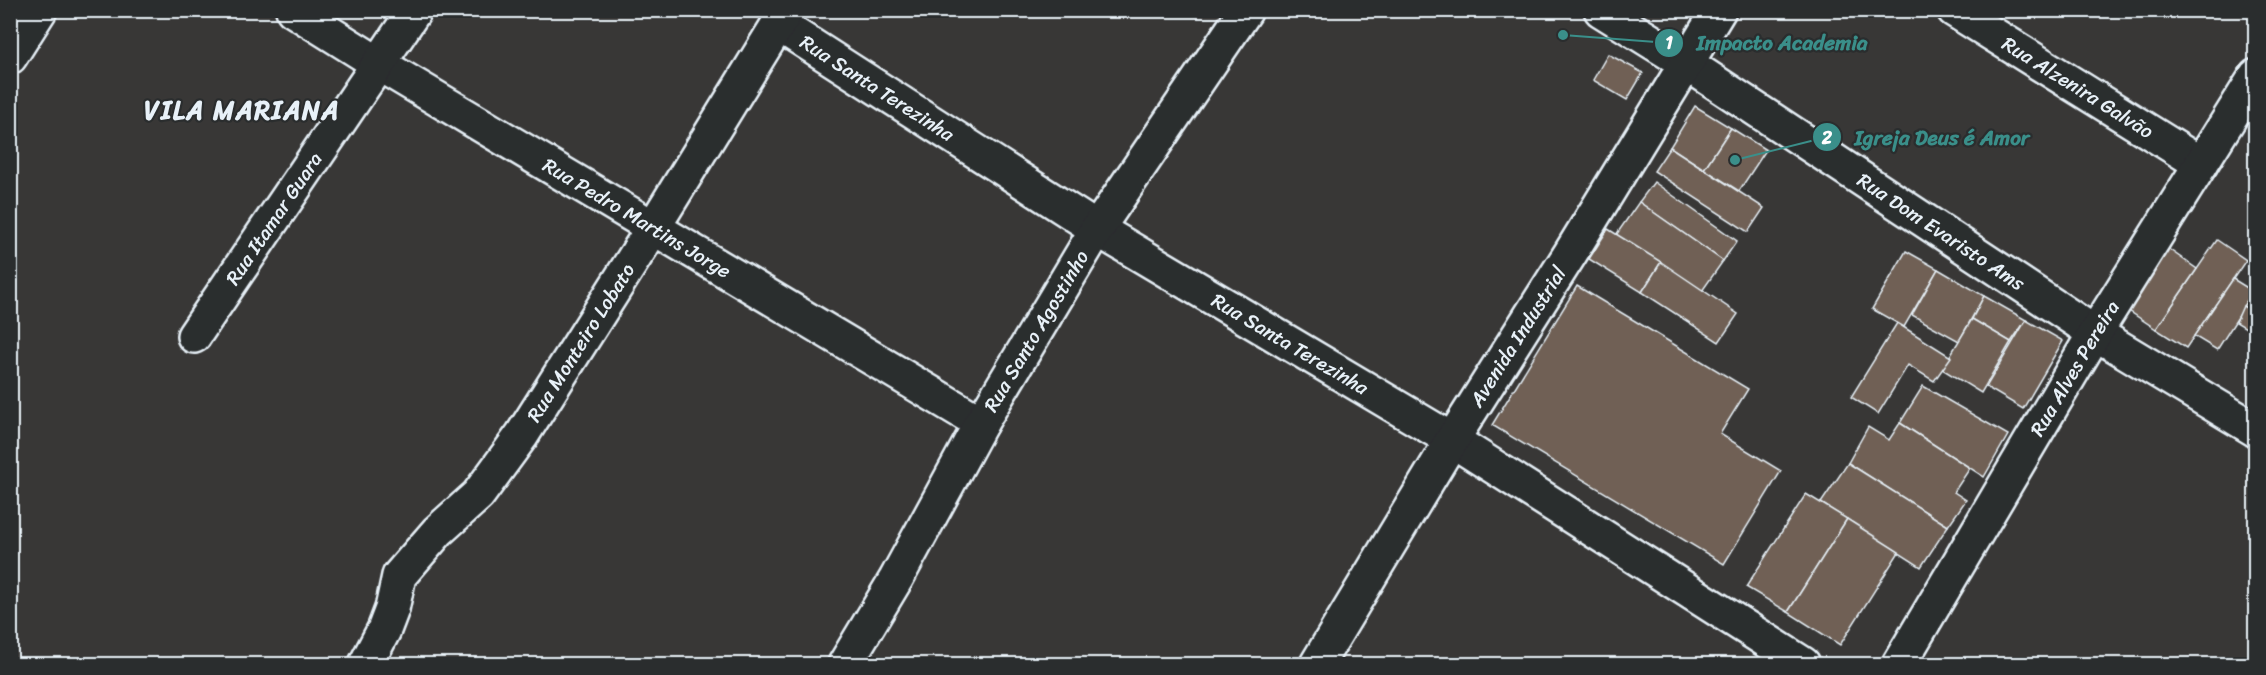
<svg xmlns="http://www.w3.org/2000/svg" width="2266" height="675" font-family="Sriracha,sans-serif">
<rect width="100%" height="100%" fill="#383736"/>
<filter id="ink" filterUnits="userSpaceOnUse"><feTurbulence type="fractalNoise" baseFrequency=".0167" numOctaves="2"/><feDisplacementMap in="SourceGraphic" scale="12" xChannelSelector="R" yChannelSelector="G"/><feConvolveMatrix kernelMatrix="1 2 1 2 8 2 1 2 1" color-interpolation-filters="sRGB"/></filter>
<g filter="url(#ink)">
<!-- building -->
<g fill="#6f6155" stroke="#e8f1f8" stroke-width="1.5">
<polygon points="1608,54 1643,73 1627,100 1593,80"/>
<polygon points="1695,106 1731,128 1704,169 1670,147"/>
<polygon points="1731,128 1766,150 1739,191 1704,169"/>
<polygon points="1670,147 1764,208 1748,232 1654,171"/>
<polygon points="1654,182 1737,241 1723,261 1639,202"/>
<polygon points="1639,202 1723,261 1702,291 1616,235"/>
<polygon points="1608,229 1661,262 1642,292 1589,259"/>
<polygon points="2217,240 2246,260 2186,348 2156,329"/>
<polygon points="2167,248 2197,269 2156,329 2126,309"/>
<polygon points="1906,251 1938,269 1904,327 1872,309"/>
<polygon points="1661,262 1738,314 1719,342 1642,292"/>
<polygon points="1938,269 1984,296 1959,341 1912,315"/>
<polygon points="2233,279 2254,292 2217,350 2194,336"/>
<polygon points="1577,286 1748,389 1720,434 1781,471 1724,564 1492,425"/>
<polygon points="2256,288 2256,314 2243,306"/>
<polygon points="1984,296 2026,320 2011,342 1972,319"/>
<polygon points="2243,306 2256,314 2256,334 2236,322"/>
<polygon points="1972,319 2011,342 1981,393 1942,369"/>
<polygon points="2026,320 2063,341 2023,409 1986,387"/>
<polygon points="1897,323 1951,357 1934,381 1908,365 1878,414 1851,397"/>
<polygon points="1923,386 2008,435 1984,477 1900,423"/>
<polygon points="1900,423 1970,468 1954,492 1966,500 1948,526 1848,463 1868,427 1889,440"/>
<polygon points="1848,463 1948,526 1921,567 1821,503"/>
<polygon points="1806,494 1847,519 1788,612 1746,587"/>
<polygon points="1847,519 1899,552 1840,645 1788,612"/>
</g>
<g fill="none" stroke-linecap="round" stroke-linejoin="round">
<!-- street casing -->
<g stroke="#e8f1f8" stroke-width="38">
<g id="street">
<path id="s1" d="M 293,10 L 379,64 L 981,423"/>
<path id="s2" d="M 1601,10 L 1686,63 L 2095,333 L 2256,430"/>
<path id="s3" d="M 1954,10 L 2201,164"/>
<path id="s4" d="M 778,24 L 1097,229 L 1452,440 L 1803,664"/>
<polyline points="10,57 40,10"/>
<path id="s5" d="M 194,336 L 415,10"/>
<path id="s6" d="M 366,664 L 384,630 L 392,609 L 399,576 L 438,531 L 478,495 L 522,435 L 653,228 L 787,10"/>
<path id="s7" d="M 845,664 L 896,579 L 981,423 L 1097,229 L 1246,10"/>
<path id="s8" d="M 1899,664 L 2095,333 L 2256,76"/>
</g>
</g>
<!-- secondary casing -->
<g stroke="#e8f1f8" stroke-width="38">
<g id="secondary">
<path id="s9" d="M 1317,664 L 1452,440 L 1570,254 L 1719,10"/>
</g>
</g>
<!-- street -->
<use href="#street" stroke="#2a2d2e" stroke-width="33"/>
<!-- secondary -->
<use href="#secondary" stroke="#2a2d2e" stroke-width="33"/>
</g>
</g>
<g text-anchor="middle" stroke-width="4.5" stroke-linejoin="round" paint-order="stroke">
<!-- street labels -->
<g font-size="20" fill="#e8f1f8" stroke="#2a2d2e">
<text dy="7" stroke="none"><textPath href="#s3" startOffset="146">Rua Alzenira Galvão</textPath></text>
<text dy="7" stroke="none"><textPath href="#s4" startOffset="118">Rua Santa Terezinha</textPath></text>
<text dy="7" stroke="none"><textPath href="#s5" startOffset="142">Rua Itamar Guara</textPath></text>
<text dy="7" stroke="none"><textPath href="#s1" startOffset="402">Rua Pedro Martins Jorge</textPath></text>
<text dy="7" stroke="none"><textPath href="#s2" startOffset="406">Rua Dom Evaristo Ams</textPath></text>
<text dy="7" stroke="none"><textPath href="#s7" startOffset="384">Rua Santo Agostinho</textPath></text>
<text dy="7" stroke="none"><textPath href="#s9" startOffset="384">Avenida Industrial</textPath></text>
<text dy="7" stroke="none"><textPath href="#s6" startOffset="392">Rua Monteiro Lobato</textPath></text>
<text dy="7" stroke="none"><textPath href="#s4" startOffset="604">Rua Santa Terezinha</textPath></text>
<text dy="7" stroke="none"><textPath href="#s8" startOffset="344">Rua Alves Pereira</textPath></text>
</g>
<!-- district labels -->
<g font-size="26" font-weight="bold" letter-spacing="1.5" fill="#e8f1f8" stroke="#2a2d2e">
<text x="242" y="119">VILA MARIANA</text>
</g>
</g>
<!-- callouts -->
<path fill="none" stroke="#3a8f8a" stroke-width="2" d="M1563 35L1669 43M1735 160L1827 137"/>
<g fill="#3a8f8a" stroke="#2a2d2e" stroke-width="2">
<circle cx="1563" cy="35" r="6"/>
<circle cx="1735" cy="160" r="6"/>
<circle cx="1669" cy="43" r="15"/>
<circle cx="1827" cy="137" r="15"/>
</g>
<g font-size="18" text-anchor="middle" font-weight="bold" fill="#fff">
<text x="1669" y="49">1</text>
<text x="1827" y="144">2</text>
</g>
<g font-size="21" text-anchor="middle" font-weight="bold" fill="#3a8f8a" stroke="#2a2d2e" stroke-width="4.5" stroke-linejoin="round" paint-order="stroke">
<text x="1782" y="50">Impacto Academia</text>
<text x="1942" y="145">Igreja Deus é Amor</text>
</g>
<!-- margin -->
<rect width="2266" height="675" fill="none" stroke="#2a2d2e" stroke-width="36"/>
<rect x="18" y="18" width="2230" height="639" fill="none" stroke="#e8f1f8" stroke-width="2" filter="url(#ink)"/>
</svg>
